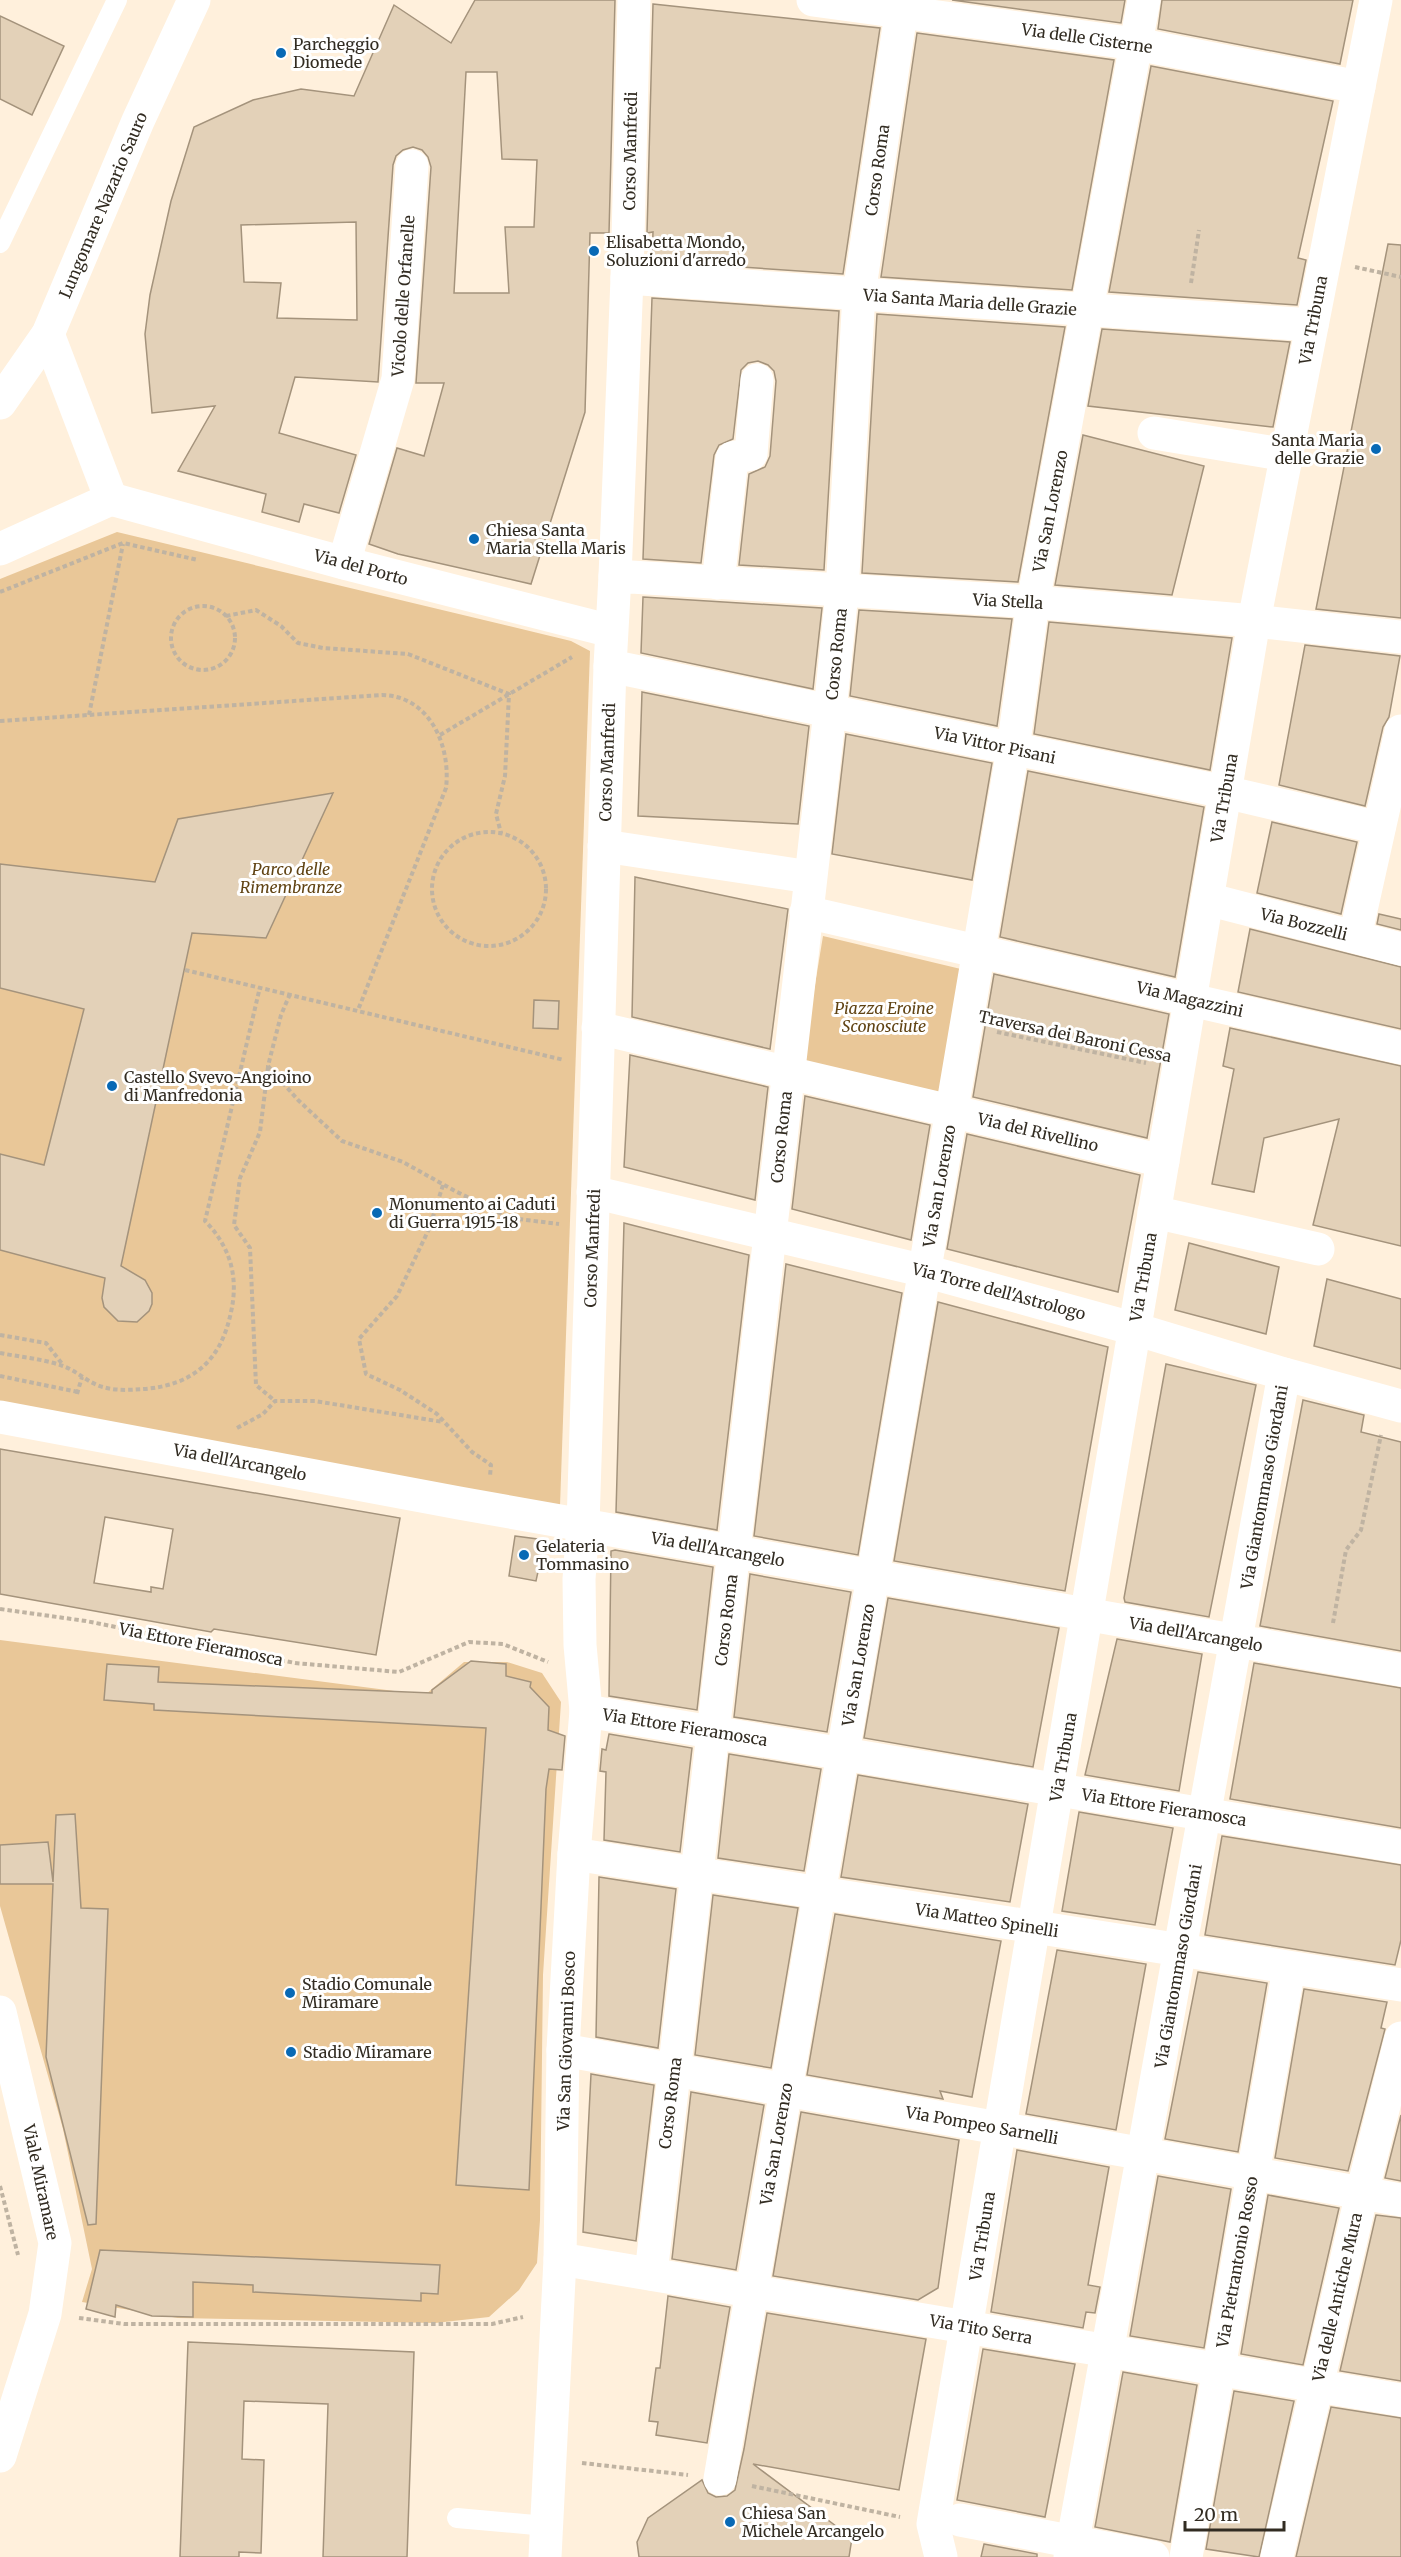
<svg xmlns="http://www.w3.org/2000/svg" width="1401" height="2557" font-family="Merriweather,serif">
<rect width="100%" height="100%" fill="#fff0dc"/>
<!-- green -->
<g fill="#e9c798">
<polygon points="117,532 571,641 590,651 560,1506 0,1410 0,579"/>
<polygon points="823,936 965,970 942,1098 802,1064"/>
<polygon points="0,1640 425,1695 464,1662 507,1662 542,1673 561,1702 543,1975 540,2220 537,2263 519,2290 489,2317 435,2323 178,2318 82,2302 92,2269 63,2129 0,1906"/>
</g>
<!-- building -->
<g fill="#e3d1b8" stroke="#a4937c" stroke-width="1.5" fill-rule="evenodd">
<path d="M 475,0 L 615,0 L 609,233 L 590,233 L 585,412 L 531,584 L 398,554 L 369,544 L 397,448 L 424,456 L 444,383 L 416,383 L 431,167 L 428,157 L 422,150 L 413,147 L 403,150 L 396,156 L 393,165 L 378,382 L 295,377 L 279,433 L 356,455 L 339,513 L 304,504 L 299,522 L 262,512 L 266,494 L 178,471 L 215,406 L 152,413 L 145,334 L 150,295 L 171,201 L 194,127 L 253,100 L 301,89 L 354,96 L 394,5 L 451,43 ZM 466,72 L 497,72 L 502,159 L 537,160 L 534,227 L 505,227 L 509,293 L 454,293 ZM 356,222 L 357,320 L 277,318 L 281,283 L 244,282 L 241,225 Z"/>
<polygon points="952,0 1125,0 1121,23"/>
<polygon points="1162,0 1353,0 1340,64 1158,29"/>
<polygon points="653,4 880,28 843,274 652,261 653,232 647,233"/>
<polygon points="0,16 64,46 32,115 0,99"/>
<polygon points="917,33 1114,60 1072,290 881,277"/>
<polygon points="1151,66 1333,101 1298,258 1306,260 1297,305 1109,292"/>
<polygon points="1388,244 1401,245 1401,618 1316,609"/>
<polygon points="652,298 839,311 824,570 739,565 749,474 765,467 770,456 776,381 774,371 768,365 758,361 748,363 741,370 733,439 719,445 714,455 701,563 643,559"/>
<polygon points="877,314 1065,327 1018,582 862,573"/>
<polygon points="1102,329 1290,342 1273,427 1088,406"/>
<polygon points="1083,435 1204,466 1172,595 1055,585"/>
<polygon points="643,597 822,608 813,689 641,653"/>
<polygon points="859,610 1012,619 997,726 850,696"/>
<polygon points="1049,622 1232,638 1210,770 1034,734"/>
<polygon points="1305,645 1400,656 1389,717 1383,727 1365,806 1279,785"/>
<polygon points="642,692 809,726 798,824 638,816"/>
<polygon points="846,734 992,763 972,880 832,854"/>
<polygon points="1028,771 1204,807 1175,977 1000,937"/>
<polygon points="333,793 266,938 192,933 121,1266 145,1280 152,1293 152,1304 149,1311 137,1322 118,1321 104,1307 102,1298 105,1278 0,1250 0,1154 44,1165 84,1009 0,988 0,864 155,882 178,819"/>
<polygon points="1272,822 1357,842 1341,914 1257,893"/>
<polygon points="635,877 788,909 770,1049 632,1017"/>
<polygon points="1379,914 1401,919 1401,930 1377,924"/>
<polygon points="1250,929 1401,967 1401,1029 1238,992"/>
<polygon points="994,974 1169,1014 1147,1138 973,1097"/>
<polygon points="534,1000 559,1001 558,1029 533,1028"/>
<polygon points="1230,1028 1401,1066 1401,1246 1313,1225 1339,1119 1264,1138 1254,1192 1212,1184 1234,1069 1223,1066"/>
<polygon points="630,1055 768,1087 755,1200 624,1167"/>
<polygon points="805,1096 930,1125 911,1240 792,1209"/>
<polygon points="967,1134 1140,1175 1118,1292 947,1249"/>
<polygon points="624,1223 749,1255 717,1530 616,1512"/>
<polygon points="1189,1243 1279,1267 1266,1334 1175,1310"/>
<polygon points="786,1264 902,1293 858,1555 754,1536"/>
<polygon points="1327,1279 1401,1299 1401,1369 1314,1346"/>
<polygon points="938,1302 1108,1347 1065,1591 894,1561"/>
<polygon points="1166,1364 1256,1385 1209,1617 1125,1602 1124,1598"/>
<polygon points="1303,1400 1364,1415 1361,1432 1401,1442 1401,1651 1260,1626"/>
<path d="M 0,1449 L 400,1518 L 376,1655 L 214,1629 L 211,1632 L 0,1594 ZM 105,1517 L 173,1529 L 163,1589 L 151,1587 L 151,1592 L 94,1583 Z"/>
<polygon points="515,1536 545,1540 536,1581 509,1576"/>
<polygon points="615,1550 713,1567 697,1710 609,1696 611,1551"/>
<polygon points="750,1574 851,1592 827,1732 734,1717"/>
<polygon points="888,1598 1059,1628 1033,1767 864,1738"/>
<polygon points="1117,1639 1202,1654 1179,1791 1085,1775"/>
<polygon points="471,1661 506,1664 506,1676 531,1682 530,1687 549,1707 548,1730 565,1736 562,1770 549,1769 546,1789 529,2190 456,2185 486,1728 154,1710 154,1704 104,1700 107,1664 159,1667 158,1682 432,1693 432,1690"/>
<polygon points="1254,1663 1401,1688 1401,1828 1230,1799"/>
<polygon points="609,1734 692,1748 680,1852 604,1840 606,1772 600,1771 602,1749 606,1750"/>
<polygon points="729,1754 821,1769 804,1871 718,1858"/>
<polygon points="858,1775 1028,1804 1010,1902 841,1877"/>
<polygon points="1079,1812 1173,1828 1155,1925 1062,1911"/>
<polygon points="75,1814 81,1908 108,1909 96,2224 88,2225 46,2057 53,1884 0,1884 0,1845 48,1842 53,1882 56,1815"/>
<polygon points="1222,1836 1401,1865 1401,1940 1395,1965 1205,1935"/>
<polygon points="599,1877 676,1889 658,2048 596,2037"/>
<polygon points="713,1895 798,1908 771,2068 695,2055"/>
<polygon points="835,1914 1001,1941 972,2097 940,2091 943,2099 807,2075"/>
<polygon points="1057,1950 1146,1964 1116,2130 1026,2114"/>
<polygon points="1198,1972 1267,1983 1238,2152 1165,2139"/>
<polygon points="1304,1989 1387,2002 1381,2028 1385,2029 1348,2171 1275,2158"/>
<polygon points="591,2074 654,2085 636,2241 583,2232"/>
<polygon points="691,2092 764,2105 736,2270 672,2259"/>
<polygon points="801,2112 959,2140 938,2288 918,2300 773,2276"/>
<polygon points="1401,2115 1401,2181 1385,2178"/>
<polygon points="1017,2150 1109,2167 1088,2285 1100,2287 1095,2313 1086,2312 1083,2328 991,2312"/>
<polygon points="1158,2176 1231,2189 1204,2348 1130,2336"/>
<polygon points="1268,2195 1339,2208 1303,2365 1241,2354"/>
<polygon points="1376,2215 1401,2218 1401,2381 1340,2371"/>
<polygon points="100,2250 440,2265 438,2294 421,2293 421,2301 253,2292 253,2285 193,2282 193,2317 152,2316 116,2305 115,2317 86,2309"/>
<polygon points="668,2296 730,2307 707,2443 656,2435 658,2422 649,2421 656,2368 660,2368"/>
<polygon points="767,2313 926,2339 899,2490 753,2464 852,2538 849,2557 639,2557 637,2542 648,2518 702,2480 708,2493 716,2497 727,2496 735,2490 744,2449"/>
<polygon points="188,2342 414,2352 407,2557 323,2557 328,2404 244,2401 242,2459 264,2460 261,2553 239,2552 239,2557 180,2557"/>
<polygon points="983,2349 1075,2364 1045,2517 957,2500"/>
<polygon points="1123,2372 1197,2385 1170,2542 1095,2527"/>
<polygon points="1234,2391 1294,2401 1259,2557 1206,2549"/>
<polygon points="1331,2407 1401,2418 1401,2557 1296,2557"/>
<polygon points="984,2544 1037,2554 1037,2557 981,2557"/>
</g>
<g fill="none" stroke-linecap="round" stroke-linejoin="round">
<!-- path -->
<g stroke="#bfb3a2" stroke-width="4" stroke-dasharray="4.5 3" stroke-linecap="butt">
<polyline points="1355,267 1401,277"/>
<polyline points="1191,283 1199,230"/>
<polyline points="0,592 123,543 198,560"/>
<circle cx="203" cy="638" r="32"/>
<polyline points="226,616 256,610 281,626 298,643 323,648 408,654 509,694 505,776 496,814 501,833"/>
<polyline points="89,715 123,544"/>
<path d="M 0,721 L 382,695 C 430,696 451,746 446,788 L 358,1010"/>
<polyline points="440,735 572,657"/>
<circle cx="489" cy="889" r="57"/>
<polyline points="185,970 564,1060"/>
<polyline points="290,994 281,1015 268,1066 298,1100 342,1141 403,1162 455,1191 510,1218 559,1224"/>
<polyline points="997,1032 1146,1063"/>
<polyline points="268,1067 260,1132 240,1178 234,1225 250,1248 256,1385 275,1401"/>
<polyline points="443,1185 429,1229 397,1296 359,1339 366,1374 400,1390 437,1414 472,1452 491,1465 490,1476"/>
<polyline points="0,1335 46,1343 63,1365"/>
<path d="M 0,1353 C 20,1357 44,1359 63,1366 C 77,1371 88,1383 103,1387 C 116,1391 131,1390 144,1389 C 193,1385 221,1361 231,1312 C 239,1277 230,1246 205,1221 L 260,987"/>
<polyline points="0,1376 78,1392"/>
<polyline points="77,1394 82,1377"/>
<polyline points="237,1428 263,1414 275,1401 315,1401 443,1422"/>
<polyline points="0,1609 86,1621 295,1663 399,1672 469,1642 503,1644 548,1662"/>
<polyline points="1333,1623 1346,1550 1361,1530 1381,1435"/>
<polyline points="0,2186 18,2255"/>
<polyline points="79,2318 124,2324 492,2324 523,2317"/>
<polyline points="582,2463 688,2475"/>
<polyline points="752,2486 900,2517"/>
</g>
<!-- lane -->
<g stroke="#fff" stroke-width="20">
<polyline points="0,243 117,0"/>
<polyline points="457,2518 546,2526"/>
</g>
<!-- street -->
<g stroke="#fff" stroke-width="33">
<polyline points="813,0 1136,44 1359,87"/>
<polyline points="627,278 1312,325"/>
<polyline points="1154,433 1287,455"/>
<polyline points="344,563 398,379 412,166"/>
<polyline points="615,576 627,278 634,0"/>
<polyline points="718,583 732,458 751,454 757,380"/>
<polyline points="1225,792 1379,828"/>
<polyline points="604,846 810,877"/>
<polyline points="1207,899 1401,949"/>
<polyline points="806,912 1401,1048"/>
<polyline points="1355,937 1401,731"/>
<polyline points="598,1028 1163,1161"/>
<polyline points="593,1192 925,1271 1135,1329"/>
<polyline points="1154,1212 1318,1249"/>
<polyline points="0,1417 459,1503 1401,1670"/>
<polyline points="586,1711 1401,1847"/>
<polyline points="574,1854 1401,1985"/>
<polyline points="563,2050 1401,2200"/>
<polyline points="560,2259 1401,2400"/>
<polyline points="651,2274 830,711 842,592 859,294 903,0"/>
<polyline points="720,2479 1013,749 1033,602 1144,0"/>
<polyline points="960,2520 1153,2557"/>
<polyline points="545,2557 560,2259 563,2050 574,1854 586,1711 580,1645 579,1579 583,1525 610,666"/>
<polyline points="1186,2557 1289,1968"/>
<polyline points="1277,2557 1362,2193 1401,2038"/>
</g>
<!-- secondary -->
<g stroke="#fff" stroke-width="33">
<polyline points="48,334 111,499"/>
<polyline points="0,403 48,334 138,121 194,0"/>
<polyline points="0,549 111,499 344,563 611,631"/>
<polyline points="1225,792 610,666 615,576 1033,602 1254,621 1401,637"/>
<polyline points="1135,1329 1284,1374 1401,1406"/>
<polyline points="0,2012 55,2243 45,2314 0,2456"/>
<polyline points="941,2557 933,2524 1254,621 1376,0"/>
<polyline points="1070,2557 1284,1374"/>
</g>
</g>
<!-- markers -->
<g fill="#0869b5" stroke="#fff" stroke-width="2">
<circle cx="281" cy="53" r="6"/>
<circle cx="594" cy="251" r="6"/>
<circle cx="1376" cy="449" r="6"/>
<circle cx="474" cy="539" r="6"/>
<circle cx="112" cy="1086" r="6"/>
<circle cx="377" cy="1213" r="6"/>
<circle cx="524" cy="1555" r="6"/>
<circle cx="290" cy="1993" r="6"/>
<circle cx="291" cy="2052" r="6"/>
<circle cx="730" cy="2522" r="6"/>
</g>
<g text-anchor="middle" stroke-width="6" stroke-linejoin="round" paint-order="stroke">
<!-- street labels -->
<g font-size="16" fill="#322c22" stroke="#fff">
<text transform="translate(1087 38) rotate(8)" y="6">Via delle Cisterne</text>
<text transform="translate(630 151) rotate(-89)" y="6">Corso Manfredi</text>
<text transform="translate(877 170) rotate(-82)" y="6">Corso Roma</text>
<text transform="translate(103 205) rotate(-67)" y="6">Lungomare Nazario Sauro</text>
<text transform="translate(403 296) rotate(-86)" y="6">Vicolo delle Orfanelle</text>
<text transform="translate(970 302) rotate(4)" y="6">Via Santa Maria delle Grazie</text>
<text transform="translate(1313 320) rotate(-79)" y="6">Via Tribuna</text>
<text transform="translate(1050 511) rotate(-79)" y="6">Via San Lorenzo</text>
<text transform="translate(361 567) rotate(15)" y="6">Via del Porto</text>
<text transform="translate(1008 601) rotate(3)" y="6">Via Stella</text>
<text transform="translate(836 654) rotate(-84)" y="6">Corso Roma</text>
<text transform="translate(995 745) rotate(12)" y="6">Via Vittor Pisani</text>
<text transform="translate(607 762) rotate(-88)" y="6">Corso Manfredi</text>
<text transform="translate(1224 798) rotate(-80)" y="6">Via Tribuna</text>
<text transform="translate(1304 924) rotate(14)" y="6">Via Bozzelli</text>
<text transform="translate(1190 999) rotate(13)" y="6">Via Magazzini</text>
<text transform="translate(1075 1036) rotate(12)" y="6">Traversa dei Baroni Cessa</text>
<text transform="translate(1038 1132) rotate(13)" y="6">Via del Rivellino</text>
<text transform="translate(781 1137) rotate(-84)" y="6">Corso Roma</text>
<text transform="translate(939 1186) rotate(-80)" y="6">Via San Lorenzo</text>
<text transform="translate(592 1248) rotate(-88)" y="6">Corso Manfredi</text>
<text transform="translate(1143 1277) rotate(-80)" y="6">Via Tribuna</text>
<text transform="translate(999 1291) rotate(15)" y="6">Via Torre dell'Astrologo</text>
<text transform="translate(240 1462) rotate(11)" y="6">Via dell'Arcangelo</text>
<text transform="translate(1264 1487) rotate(-80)" y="6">Via Giantommaso Giordani</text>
<text transform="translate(718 1549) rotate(10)" y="6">Via dell'Arcangelo</text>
<text transform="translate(726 1620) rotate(-83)" y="6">Corso Roma</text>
<text transform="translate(1196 1634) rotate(10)" y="6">Via dell'Arcangelo</text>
<text transform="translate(201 1644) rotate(11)" y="6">Via Ettore Fieramosca</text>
<text transform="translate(858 1665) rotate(-80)" y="6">Via San Lorenzo</text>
<text transform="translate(685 1727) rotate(9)" y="6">Via Ettore Fieramosca</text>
<text transform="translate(1063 1757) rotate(-80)" y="6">Via Tribuna</text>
<text transform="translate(1164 1807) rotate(9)" y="6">Via Ettore Fieramosca</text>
<text transform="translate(987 1920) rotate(9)" y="6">Via Matteo Spinelli</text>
<text transform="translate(1178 1966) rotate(-80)" y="6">Via Giantommaso Giordani</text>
<text transform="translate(566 2041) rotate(-88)" y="6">Via San Giovanni Bosco</text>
<text transform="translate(670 2103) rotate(-83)" y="6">Corso Roma</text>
<text transform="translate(982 2125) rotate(10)" y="6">Via Pompeo Sarnelli</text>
<text transform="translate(776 2144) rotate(-80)" y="6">Via San Lorenzo</text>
<text transform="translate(41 2182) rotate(78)" y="6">Viale Miramare</text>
<text transform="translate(982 2236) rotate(-81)" y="6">Via Tribuna</text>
<text transform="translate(1237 2262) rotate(-80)" y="6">Via Pietrantonio Rosso</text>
<text transform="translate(1337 2297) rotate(-77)" y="6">Via delle Antiche Mura</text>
<text transform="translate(981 2329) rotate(10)" y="6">Via Tito Serra</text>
</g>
<!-- poi labels -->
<g font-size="16" fill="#322c22" stroke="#fff" text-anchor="start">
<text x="293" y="50">Parcheggio<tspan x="293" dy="18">Diomede</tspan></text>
<text x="606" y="248">Elisabetta Mondo,<tspan x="606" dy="18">Soluzioni d'arredo</tspan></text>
<text x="1364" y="446" text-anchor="end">Santa Maria<tspan x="1364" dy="18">delle Grazie</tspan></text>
<text x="486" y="536">Chiesa Santa<tspan x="486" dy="18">Maria Stella Maris</tspan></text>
<text x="124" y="1083">Castello Svevo-Angioino<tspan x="124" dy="18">di Manfredonia</tspan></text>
<text x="389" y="1210">Monumento ai Caduti<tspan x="389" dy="18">di Guerra 1915-18</tspan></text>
<text x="536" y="1552">Gelateria<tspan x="536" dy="18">Tommasino</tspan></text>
<text x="302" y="1990">Stadio Comunale<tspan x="302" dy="18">Miramare</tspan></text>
<text x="303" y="2058">Stadio Miramare</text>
<text x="742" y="2519">Chiesa San<tspan x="742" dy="18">Michele Arcangelo</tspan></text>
</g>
<!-- park labels -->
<g font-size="16" font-style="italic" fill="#604313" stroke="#fff">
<text x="291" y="875">Parco delle<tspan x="291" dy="18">Rimembranze</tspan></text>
<text x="884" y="1014">Piazza Eroine<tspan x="884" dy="18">Sconosciute</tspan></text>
</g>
</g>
<!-- scale -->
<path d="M1185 2521v9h99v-9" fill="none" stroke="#322c22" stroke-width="3"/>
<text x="1194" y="2521" font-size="18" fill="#322c22" stroke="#ffffff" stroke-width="4.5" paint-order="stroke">20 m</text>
</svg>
